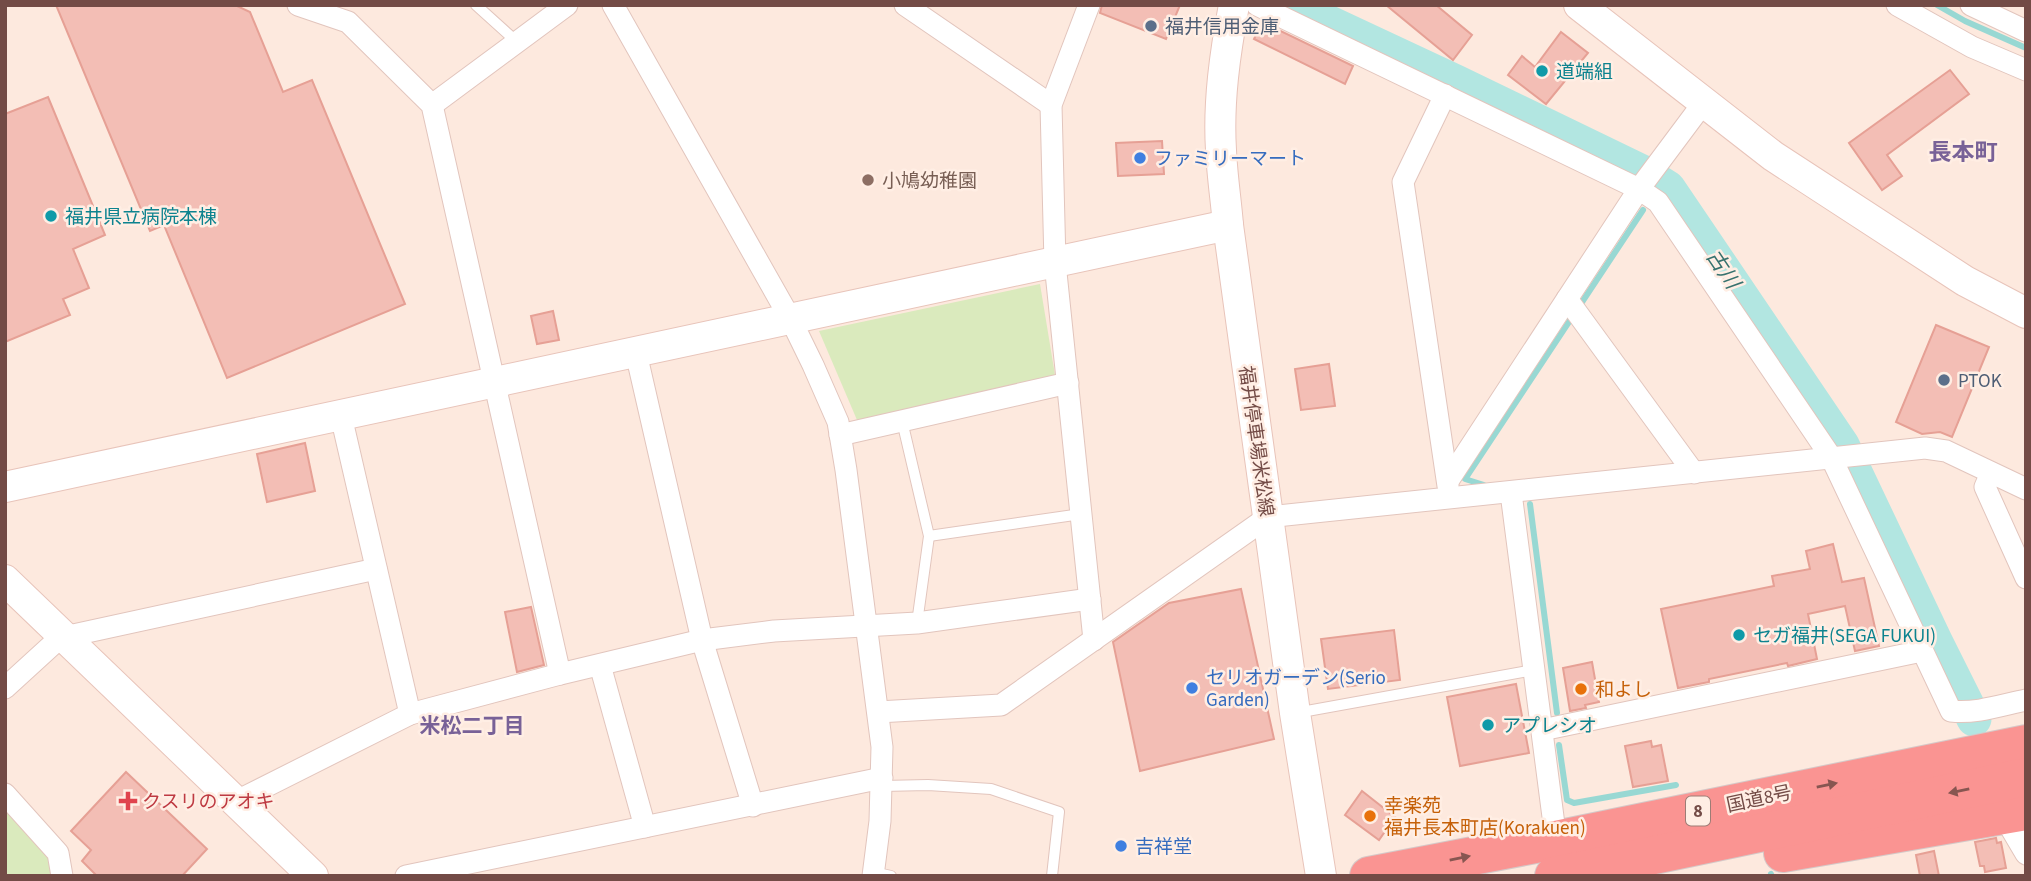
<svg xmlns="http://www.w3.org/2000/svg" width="2031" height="881" font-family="'Source Sans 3','Noto Sans JP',sans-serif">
<rect width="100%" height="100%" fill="#fde9de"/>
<!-- green -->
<g fill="#daeabd">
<polygon points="1040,284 1055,375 857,420 819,331"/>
<polygon points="5,803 50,853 53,876 5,876"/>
</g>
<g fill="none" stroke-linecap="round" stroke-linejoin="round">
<!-- stream -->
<g stroke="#98d8d3" stroke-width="6">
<polyline points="1937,5 1965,21 2026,48"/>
<polyline points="1484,485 1465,479 1643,210"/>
<polyline points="1530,504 1557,713"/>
<polyline points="1559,745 1567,800 1574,803 1676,785"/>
<polyline points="1771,874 1772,876"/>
</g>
<!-- river -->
<polyline stroke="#b2e6e1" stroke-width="35" points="1291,5 1456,82 1644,173 1668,188 1842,445 1935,641 1974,719"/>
</g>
<!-- building -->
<g fill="#f3beb5" stroke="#e6a095" stroke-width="2">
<polygon points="56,5 235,5 250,12 283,92 312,80 405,304 227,378 164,225 150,231"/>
<polygon points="1102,5 1180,5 1166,39 1100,13"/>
<polygon points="1386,5 1436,5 1472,35 1453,60"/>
<polygon points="1262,22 1353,66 1345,84 1254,39"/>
<polygon points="1561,32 1588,53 1546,104 1508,75 1522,56 1535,67"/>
<polygon points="1950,70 1969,94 1887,155 1902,176 1882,190 1849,143"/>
<polygon points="48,97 105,235 73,249 89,288 63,299 70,315 5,342 5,114"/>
<polygon points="1162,141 1164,174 1118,176 1116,143"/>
<polygon points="553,311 559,340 537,344 531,316"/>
<polygon points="1936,325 1989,347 1952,437 1940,432 1922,434 1896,422"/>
<polygon points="1329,364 1335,406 1301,410 1295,369"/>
<polygon points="305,443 315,491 267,502 257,454"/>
<polygon points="1833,544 1842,582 1864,578 1879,646 1855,651 1845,606 1808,614 1817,659 1788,666 1787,663 1709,679 1709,682 1678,688 1661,609 1774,586 1772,576 1810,569 1806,551"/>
<polygon points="1241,589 1274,739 1140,771 1113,642 1169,603"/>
<polygon points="531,607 544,665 517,672 505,612"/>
<polygon points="1394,630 1400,680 1328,689 1321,639"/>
<polygon points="1592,662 1599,702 1585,705 1586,708 1570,711 1563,668"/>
<polygon points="1516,684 1529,753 1460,766 1447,697"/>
<polygon points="1651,741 1652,747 1661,745 1668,781 1633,787 1625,746"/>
<polygon points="126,772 207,849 182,876 97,876 82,861 91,850 71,831"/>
<polygon points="1362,791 1395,817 1379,840 1345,815"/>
<polygon points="1996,838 1997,843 2001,842 2006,868 1985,872 1984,866 1980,866 1975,842"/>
<polygon points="1934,851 1939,876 1920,876 1916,855"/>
</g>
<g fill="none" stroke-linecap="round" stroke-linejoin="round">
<!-- lane casing -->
<g stroke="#e2c5bd" stroke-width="12">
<g id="lane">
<polyline points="476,5 517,42"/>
<polyline points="902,421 929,536 917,623"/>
<polyline points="929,536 1081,514"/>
<polyline points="1296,713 1534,670"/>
<polyline points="882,786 928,785 991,789 1059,812 1052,876"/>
<polyline points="873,872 891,876"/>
</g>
</g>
<!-- street casing -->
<g stroke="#e2c5bd" stroke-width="23">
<g id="street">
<polyline points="298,5 348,22 432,105 560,674"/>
<polyline points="613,5 791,320 813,365 838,422 846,470 882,747 880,821 873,876"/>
<polyline points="905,5 1051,105"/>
<polyline points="1089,5 1051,105 1055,263 1094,640"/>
<path d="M 1257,5 L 1639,189 L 1658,202 L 1831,457 L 1951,711 C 1975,714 2002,705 2026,700"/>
<polyline points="1897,5 1972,47 2026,70"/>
<polyline points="1971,5 2026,31"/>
<polyline points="1445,95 1403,182 1448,486"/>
<polyline points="432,105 567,5"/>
<polyline points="1567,299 1694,473"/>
<polyline points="636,353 702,640 753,806"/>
<polyline points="341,416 410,714"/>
<polyline points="840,435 1068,383"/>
<polyline points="1991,473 1985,487 2026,578"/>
<polyline points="1448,481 1639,189 1704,102"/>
<polyline points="1511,493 1556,840"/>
<polyline points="64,637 376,569"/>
<polyline points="600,665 645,827"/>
<polyline points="5,688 63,635"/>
<polyline points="878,712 1001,705 1268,517 1925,448 1946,451 2026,489"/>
<polyline points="1542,730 1922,651"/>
<polyline points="5,794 58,853 62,876"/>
<polyline points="237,801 410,714 560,674 702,640 774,631 917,623 1090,599"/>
<polyline points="2003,815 2026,854"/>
<polyline points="406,876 882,778"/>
</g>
</g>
<!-- secondary casing -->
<g stroke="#e8c4ba" stroke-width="32">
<g id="secondary">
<path d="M 1234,5 C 1225,53 1218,102 1221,150 C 1222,175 1226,200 1228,225 L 1295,713 L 1321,876"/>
<polyline points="1579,5 1773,156 1965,281 2026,313"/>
<polyline points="5,487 1228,225"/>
<polyline points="5,580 313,876"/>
</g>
</g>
<!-- highway casing -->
<g stroke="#d5c9c8" stroke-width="40">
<g id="highway">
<polyline points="1783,853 2026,811"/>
<polyline points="1369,876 1556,840 2026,744"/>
<polyline points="1554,876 2026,777"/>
</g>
</g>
<!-- lane -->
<use href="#lane" stroke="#fff" stroke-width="10"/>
<!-- street -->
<use href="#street" stroke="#fff" stroke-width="21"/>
<!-- secondary -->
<use href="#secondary" stroke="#fff" stroke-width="30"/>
<!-- highway -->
<use href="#highway" stroke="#fa9492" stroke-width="38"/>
</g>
<!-- one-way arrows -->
<defs><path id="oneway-solid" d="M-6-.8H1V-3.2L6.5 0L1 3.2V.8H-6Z" transform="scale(1.75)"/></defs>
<g fill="#875651">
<use href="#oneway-solid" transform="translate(1827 785) rotate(-12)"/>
<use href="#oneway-solid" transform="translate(1959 791) rotate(168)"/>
<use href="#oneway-solid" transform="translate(1460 858) rotate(-11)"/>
</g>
<!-- markers -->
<g fill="#5c6f8a" stroke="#ffeee4" stroke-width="2.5">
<circle cx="1151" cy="26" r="7"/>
<circle cx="1944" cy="380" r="7"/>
</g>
<g fill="#0f9aa8" stroke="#ffeee4" stroke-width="2.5">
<circle cx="1542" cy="71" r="7"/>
<circle cx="51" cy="216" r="7"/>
<circle cx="1739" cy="635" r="7"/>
<circle cx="1488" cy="725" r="7"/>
</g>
<g fill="#3f7fe0" stroke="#ffeee4" stroke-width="2.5">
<circle cx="1140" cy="158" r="7"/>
<circle cx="1192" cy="688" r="7"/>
<circle cx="1121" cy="846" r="7"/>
</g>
<circle fill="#8d6e63" stroke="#ffeee4" stroke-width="2.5" cx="868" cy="180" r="7"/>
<g fill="#e8710a" stroke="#ffeee4" stroke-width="2.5">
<circle cx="1581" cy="689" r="7"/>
<circle cx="1370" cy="816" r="7"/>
</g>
<path fill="#e0444e" stroke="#ffeee4" stroke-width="2.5" d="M124.5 790.5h7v7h7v7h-7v7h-7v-7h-7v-7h7z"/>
<g text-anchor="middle" stroke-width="5" stroke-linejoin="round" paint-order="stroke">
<!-- shield labels -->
<rect fill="#ffeee4" stroke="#9d7c75" stroke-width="2" x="1686" y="796.5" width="24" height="29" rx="5"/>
<g font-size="18" font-weight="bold" fill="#734b46">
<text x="1698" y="817">8</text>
</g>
<!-- service labels -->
<g font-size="19" fill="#4e5e75" stroke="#ffeee4" text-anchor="start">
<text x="1165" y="33">福井信用金庫</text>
<text x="1958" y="387">PTOK</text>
</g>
<!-- culture labels -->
<g font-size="19" fill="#0d838f" stroke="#ffeee4" text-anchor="start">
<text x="1556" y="78">道端組</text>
<text x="65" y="223">福井県立病院本棟</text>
<text x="1753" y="642">セガ福井(SEGA FUKUI)</text>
<text x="1502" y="732">アプレシオ</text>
</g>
<!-- shop labels -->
<g font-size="19" fill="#366cbe" stroke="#ffeee4" text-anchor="start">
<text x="1154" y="165">ファミリーマート</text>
<text x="1206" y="684">セリオガーデン(Serio<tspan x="1206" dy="22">Garden)</tspan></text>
<text x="1135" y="853">吉祥堂</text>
</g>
<!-- education labels -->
<g font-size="19" fill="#785e54" stroke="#ffeee4" text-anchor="start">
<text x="882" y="187">小鳩幼稚園</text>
</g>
<!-- street labels -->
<g font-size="19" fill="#734b46" stroke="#ffeee4">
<text transform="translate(1257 441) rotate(82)" y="7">福井停車場米松線</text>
<text transform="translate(1759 798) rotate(-12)" y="7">国道8号</text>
</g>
<!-- food labels -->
<g font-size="19" fill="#c56008" stroke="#ffeee4" text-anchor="start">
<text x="1595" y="696">和よし</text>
<text x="1384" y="812">幸楽苑<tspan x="1384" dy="22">福井長本町店(Korakuen)</tspan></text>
</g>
<!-- health labels -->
<g font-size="19" fill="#be3a42" stroke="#ffeee4" text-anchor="start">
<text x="142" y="808">クスリのアオキ</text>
</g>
<!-- water labels -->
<g font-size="21" font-style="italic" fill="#37726e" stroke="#ffeee4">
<text transform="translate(1723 269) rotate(56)" y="7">古川</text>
</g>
<!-- neighbourhood labels -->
<g font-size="21" font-weight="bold" fill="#786197" stroke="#ffeee4">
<text x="472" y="733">米松二丁目</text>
</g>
<!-- quarter labels -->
<g font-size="23" font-weight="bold" fill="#786197" stroke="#ffeee4">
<text x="1963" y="160">長本町</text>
</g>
</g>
<!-- border -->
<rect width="2031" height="881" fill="none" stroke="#734b46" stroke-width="14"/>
</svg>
